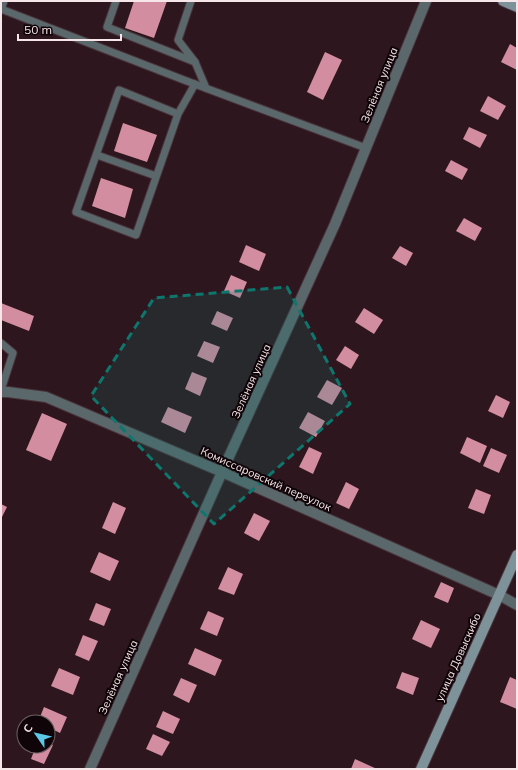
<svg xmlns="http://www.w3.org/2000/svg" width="518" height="770" font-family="Mulish,sans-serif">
<rect width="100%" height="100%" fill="#2d161d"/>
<!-- building -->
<g fill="#d38da0">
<polygon points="134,1 167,1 154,38 125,28"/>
<polygon points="510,44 517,48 517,70 501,62"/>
<polygon points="325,52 342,60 323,100 307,92"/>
<polygon points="488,96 506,106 498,120 480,111"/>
<polygon points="123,123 157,135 147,162 114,151"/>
<polygon points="469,127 487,135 480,148 463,139"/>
<polygon points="451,160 468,169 462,180 445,171"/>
<polygon points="101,178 133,189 125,218 92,206"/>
<polygon points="464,218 482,228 475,241 456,231"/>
<polygon points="246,245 266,254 259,271 239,262"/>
<polygon points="400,246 413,253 406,266 392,258"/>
<polygon points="231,275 247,282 240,298 224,291"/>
<polygon points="1,303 34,316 29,331 1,320"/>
<polygon points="364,308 383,320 374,334 355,322"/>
<polygon points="217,311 233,318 227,331 211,324"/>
<polygon points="204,341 220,347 213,363 197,356"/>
<polygon points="345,346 359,355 351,369 336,360"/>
<polygon points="192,372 207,378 200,396 185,389"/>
<polygon points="327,380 342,388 332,405 317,397"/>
<polygon points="496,395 510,402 503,418 488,411"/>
<polygon points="168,407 192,417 185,433 161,422"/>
<polygon points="308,412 325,421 316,437 299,428"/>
<polygon points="42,413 67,424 51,461 26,450"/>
<polygon points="467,437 487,446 480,463 460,453"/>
<polygon points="309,447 322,453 313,474 299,467"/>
<polygon points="491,448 507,455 499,473 483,466"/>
<polygon points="346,482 359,489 349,509 336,503"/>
<polygon points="476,489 491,495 484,514 468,508"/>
<polygon points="113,502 126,508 115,534 102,528"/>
<polygon points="1,504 7,507 1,519"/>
<polygon points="254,513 270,521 259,541 244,533"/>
<polygon points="99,552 119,561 110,581 90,572"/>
<polygon points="228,567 243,574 234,595 218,589"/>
<polygon points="441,582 454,588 448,603 434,597"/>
<polygon points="96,603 111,609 104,626 89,620"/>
<polygon points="208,611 224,618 217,636 200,629"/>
<polygon points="421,620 440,629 431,648 412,639"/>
<polygon points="83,635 98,641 89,661 75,655"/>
<polygon points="195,648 222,660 215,676 188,664"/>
<polygon points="59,668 80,677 73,695 51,686"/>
<polygon points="402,672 419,678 413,695 396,688"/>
<polygon points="510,677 517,680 517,709 500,702"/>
<polygon points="181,678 197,685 189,703 173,695"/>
<polygon points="44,707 67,717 60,733 48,727 48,722 38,722"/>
<polygon points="163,711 180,719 173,734 156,727"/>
<polygon points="153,734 170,742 162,756 146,749"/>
<polygon points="48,743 53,745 44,764 31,759 36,746 48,746"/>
<polygon points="355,759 377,769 351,769"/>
</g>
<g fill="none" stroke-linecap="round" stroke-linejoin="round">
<!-- lane casing -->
<g stroke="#49333a" stroke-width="9">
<g id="lane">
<polyline points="116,1 107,27 195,62"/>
<polyline points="191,1 178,40 195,62 206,88"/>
<polyline points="1,9 184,80 366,148"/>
<polyline points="1,9 4,1"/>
<polyline points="178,114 119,90 76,212 136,235 178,114 195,84"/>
<polyline points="97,155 156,176"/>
<polyline points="1,343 13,353 1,390"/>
</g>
</g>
<!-- street casing -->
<g stroke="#49333a" stroke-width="12">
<g id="street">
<polyline points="1,392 8,392 46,397 222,472 499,595 517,605"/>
<polyline points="90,769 222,472 335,224 426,1"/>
</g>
</g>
<!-- secondary casing -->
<g stroke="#49333a" stroke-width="12">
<g id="secondary">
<polyline points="503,1 517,7"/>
<polyline points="421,769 517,555"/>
</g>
</g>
<!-- lane -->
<use href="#lane" stroke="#5a686c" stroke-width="7"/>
<!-- street -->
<use href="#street" stroke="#5a686c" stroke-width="10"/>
<!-- secondary -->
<use href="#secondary" stroke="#7d9299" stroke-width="10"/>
</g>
<!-- marked area -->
<path fill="#0f766e" fill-opacity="0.2" stroke="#0f766e" stroke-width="3" stroke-dasharray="8 5" stroke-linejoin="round" d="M 287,287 L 350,404 L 214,524 L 91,396 L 154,298 Z"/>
<g text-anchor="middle" stroke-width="4" stroke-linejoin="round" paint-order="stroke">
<!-- street labels -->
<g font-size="11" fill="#f6e5e9" stroke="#0f0508">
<text transform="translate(379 85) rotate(-68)" y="4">Зелёная улица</text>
<text transform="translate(251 381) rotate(-66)" y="4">Зелёная улица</text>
<text transform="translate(266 479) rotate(24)" y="4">Комиссаровский переулок</text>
<text transform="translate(458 657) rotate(-66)" y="4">улица Довыскибо</text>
<text transform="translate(118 677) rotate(-66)" y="4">Зелёная улица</text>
</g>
</g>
<!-- border -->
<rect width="518" height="770" fill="none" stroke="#f6e5e9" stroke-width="4"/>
<!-- north arrow -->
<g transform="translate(36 734) rotate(304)"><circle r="19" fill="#0f0508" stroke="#6b5f62"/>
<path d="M0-3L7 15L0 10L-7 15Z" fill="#5bc8e7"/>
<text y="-6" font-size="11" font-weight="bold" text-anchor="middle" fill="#f6e5e9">С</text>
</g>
<!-- scale -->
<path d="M18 34v6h103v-6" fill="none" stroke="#f6e5e9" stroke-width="2"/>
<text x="24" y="34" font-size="12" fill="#f6e5e9" stroke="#0f0508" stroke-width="3" paint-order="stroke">50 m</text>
</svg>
